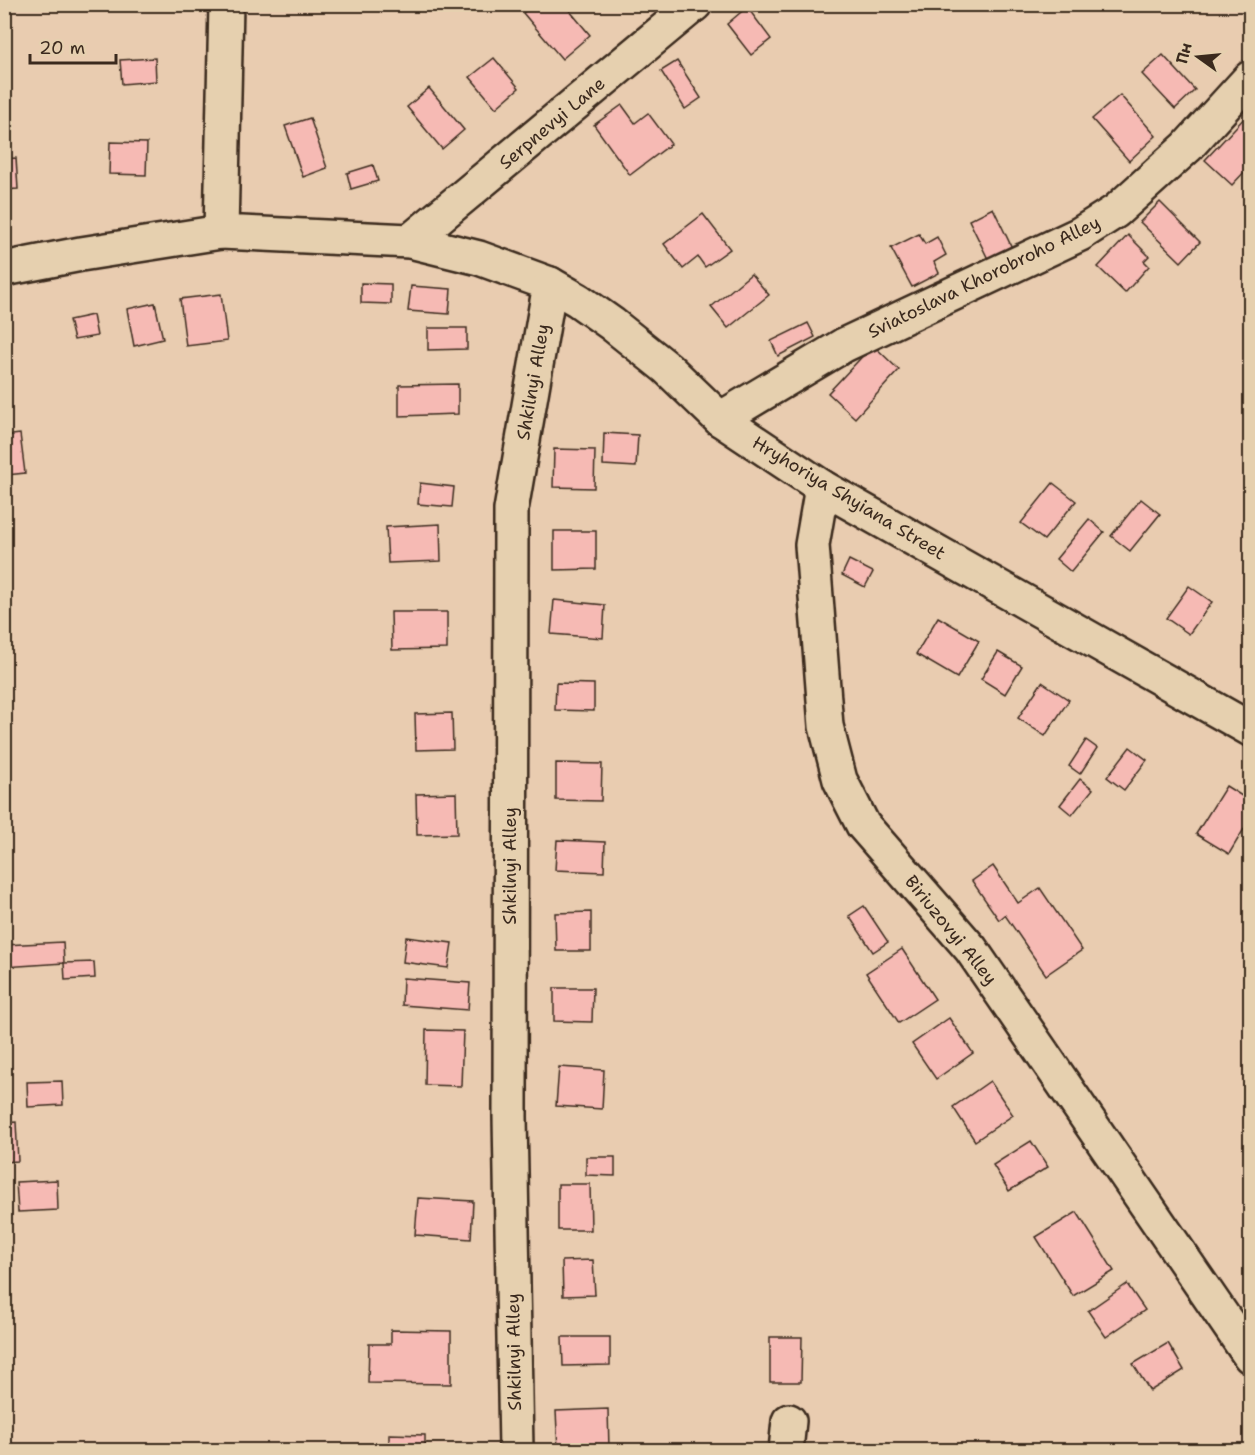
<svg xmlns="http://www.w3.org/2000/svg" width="1255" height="1455" font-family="'Shantell Sans',sans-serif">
<rect width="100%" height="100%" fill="#e9ccb0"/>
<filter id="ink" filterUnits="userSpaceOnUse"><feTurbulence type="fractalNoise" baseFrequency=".0167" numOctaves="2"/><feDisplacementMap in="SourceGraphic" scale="12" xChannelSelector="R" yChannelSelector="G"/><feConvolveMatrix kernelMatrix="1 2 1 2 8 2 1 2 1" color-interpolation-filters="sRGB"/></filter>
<g filter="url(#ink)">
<!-- building -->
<g fill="#f6bab4" stroke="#3b2a1e" stroke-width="1.5">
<polygon points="533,4 564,4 590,35 562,59 523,13"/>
<polygon points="747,7 771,39 751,55 727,24"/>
<polygon points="1163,55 1195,90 1175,109 1142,74"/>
<polygon points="155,58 156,81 122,84 120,60"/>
<polygon points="494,58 519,88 496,108 470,77"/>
<polygon points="677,61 701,98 685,109 661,71"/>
<polygon points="429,88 464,130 442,149 407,107"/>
<polygon points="1120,95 1156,136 1129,161 1092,119"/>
<polygon points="622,105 635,123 648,113 671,144 630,175 594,125"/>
<polygon points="1248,114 1250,116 1250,166 1232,185 1205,160"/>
<polygon points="310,118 327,168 303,177 285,126"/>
<polygon points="110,142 147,143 146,175 109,174"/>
<polygon points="16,158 18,189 4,190 4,159"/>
<polygon points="373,165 378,181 351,189 347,173"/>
<polygon points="1160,202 1200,242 1181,262 1140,222"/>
<polygon points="993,208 1013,250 989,261 969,220"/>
<polygon points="703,214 730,249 705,267 698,257 683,269 664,244"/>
<polygon points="919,234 925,244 937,237 946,255 934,262 939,273 912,287 891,248"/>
<polygon points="1128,235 1149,256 1144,261 1149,266 1125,293 1098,267"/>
<polygon points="751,274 769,295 728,328 711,307"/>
<polygon points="361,283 391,284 391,304 361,303"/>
<polygon points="411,286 451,289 449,314 408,311"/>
<polygon points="221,294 227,341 186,346 180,299"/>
<polygon points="155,303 163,339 134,346 127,309"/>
<polygon points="93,315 97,336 74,340 69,320"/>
<polygon points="808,323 815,337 778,356 771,341"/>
<polygon points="428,328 467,328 467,349 428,350"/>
<polygon points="873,345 899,370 855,418 828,393"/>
<polygon points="458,384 458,414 399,416 399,385"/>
<polygon points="604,433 638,435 636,467 603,465"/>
<polygon points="20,434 25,473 7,475 4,436"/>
<polygon points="554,449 595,450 594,488 553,487"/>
<polygon points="420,483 454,487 452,507 418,504"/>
<polygon points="1053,483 1076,501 1044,540 1021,523"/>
<polygon points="1141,499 1160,514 1130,551 1111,536"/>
<polygon points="1089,519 1104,532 1071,572 1056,559"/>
<polygon points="440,524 441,561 388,563 386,527"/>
<polygon points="554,531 596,531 596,569 554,570"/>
<polygon points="849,560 873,572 865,587 842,575"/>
<polygon points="1189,586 1212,602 1189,634 1166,618"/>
<polygon points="554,600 605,605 603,638 551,634"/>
<polygon points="391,612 447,612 447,649 392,650"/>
<polygon points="938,617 979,641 957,678 916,654"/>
<polygon points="998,652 1022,666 1005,694 981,679"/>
<polygon points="1042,682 1069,700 1045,736 1018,718"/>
<polygon points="556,683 594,684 594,711 555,710"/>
<polygon points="452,713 453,749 416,750 415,714"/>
<polygon points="1086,740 1097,748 1080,774 1069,766"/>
<polygon points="1130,747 1147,760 1124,790 1107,777"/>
<polygon points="556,763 602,764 601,801 556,800"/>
<polygon points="1080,779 1093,789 1072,815 1060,805"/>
<polygon points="1226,786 1250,801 1250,819 1229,854 1196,834"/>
<polygon points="456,793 457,834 417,835 416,794"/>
<polygon points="557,840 605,842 604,872 555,870"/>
<polygon points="993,866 1018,903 1040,888 1082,950 1046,975 1005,915 999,920 972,881"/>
<polygon points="864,906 888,942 873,952 849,916"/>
<polygon points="591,912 591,951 556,951 555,913"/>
<polygon points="406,937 452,943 448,968 403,962"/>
<polygon points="63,942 64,963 4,967 4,945"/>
<polygon points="902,949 935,999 899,1023 866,973"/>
<polygon points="94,962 95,978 65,980 64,963"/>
<polygon points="403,978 470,983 468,1010 402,1005"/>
<polygon points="554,988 593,988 592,1022 554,1021"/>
<polygon points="949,1018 973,1053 936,1079 912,1044"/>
<polygon points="426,1030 463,1031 461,1086 425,1085"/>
<polygon points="559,1067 604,1070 602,1109 556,1106"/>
<polygon points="62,1081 63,1105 28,1107 27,1082"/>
<polygon points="990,1081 1013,1115 975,1141 953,1107"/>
<polygon points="16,1122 18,1161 4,1162 4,1123"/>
<polygon points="1031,1141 1048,1167 1009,1191 993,1165"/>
<polygon points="586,1157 615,1157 615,1176 586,1175"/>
<polygon points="57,1180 58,1210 18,1212 16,1182"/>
<polygon points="558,1184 590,1184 591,1230 558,1230"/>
<polygon points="418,1198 473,1201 471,1239 415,1235"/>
<polygon points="1077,1212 1114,1271 1073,1296 1036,1237"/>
<polygon points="593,1260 595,1295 563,1296 562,1261"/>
<polygon points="1127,1284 1145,1310 1106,1337 1088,1311"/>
<polygon points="391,1330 451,1331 451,1384 368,1383 369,1344 391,1344"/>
<polygon points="562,1337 610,1337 610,1365 563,1366"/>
<polygon points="770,1337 802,1337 801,1382 770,1382"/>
<polygon points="1168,1343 1184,1370 1150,1391 1133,1364"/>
<polygon points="608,1409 609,1449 558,1450 556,1411"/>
<polygon points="389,1434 425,1435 425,1450 389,1450"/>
</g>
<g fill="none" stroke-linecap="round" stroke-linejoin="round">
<!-- minor casing -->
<g stroke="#3b2a1e" stroke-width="38">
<g id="minor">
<polyline points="226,4 221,232 410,241 479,258 550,284 578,300 612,324 667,368 720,419 822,487 1250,729"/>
<polyline points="410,241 695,4"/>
<polyline points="4,269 81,254 221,232"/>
<polyline points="720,419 844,345 1080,234 1116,211 1187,147 1250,78"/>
<polyline points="822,487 812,545 826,726 840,780 863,825 971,949 1250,1356"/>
<polyline points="516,1450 510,1117 511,510 550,284"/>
<polyline points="786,1450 789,1421"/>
</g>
</g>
<!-- minor -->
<use href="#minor" stroke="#e6d0af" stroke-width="33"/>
</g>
</g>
<g text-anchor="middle" stroke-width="4.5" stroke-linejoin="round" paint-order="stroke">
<!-- street labels -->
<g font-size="18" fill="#3b2a1e" stroke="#e6d0af">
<text transform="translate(552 123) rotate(-40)" y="6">Serpnevyi Lane</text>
<text transform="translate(984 277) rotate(-26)" y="6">Sviatoslava Khorobroho Alley</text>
<text transform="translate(533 382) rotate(-80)" y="6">Shkilnyi Alley</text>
<text transform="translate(849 498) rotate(31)" y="6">Hryhoriya Shyiana Street</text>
<text transform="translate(510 866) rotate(-90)" y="6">Shkilnyi Alley</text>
<text transform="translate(951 930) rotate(51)" y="6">Biriuzovyi Alley</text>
<text transform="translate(514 1352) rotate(-91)" y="6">Shkilnyi Alley</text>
</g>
</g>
<!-- margin -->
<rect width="1255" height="1455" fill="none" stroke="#e6d0af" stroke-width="24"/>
<rect x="12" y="12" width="1231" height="1431" fill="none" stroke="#3b2a1e" stroke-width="2" filter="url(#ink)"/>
<!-- north arrow -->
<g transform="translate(1198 57) rotate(285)" stroke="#e6d0af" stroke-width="4.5" paint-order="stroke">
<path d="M0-4.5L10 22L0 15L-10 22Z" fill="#3b2a1e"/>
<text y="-9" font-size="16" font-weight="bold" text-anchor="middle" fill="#3b2a1e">Пн</text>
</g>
<!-- scale -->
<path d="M30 54v9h86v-9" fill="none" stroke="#3b2a1e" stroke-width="3"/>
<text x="39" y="54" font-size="18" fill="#3b2a1e" stroke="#e6d0af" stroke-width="4.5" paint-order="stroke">20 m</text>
</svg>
